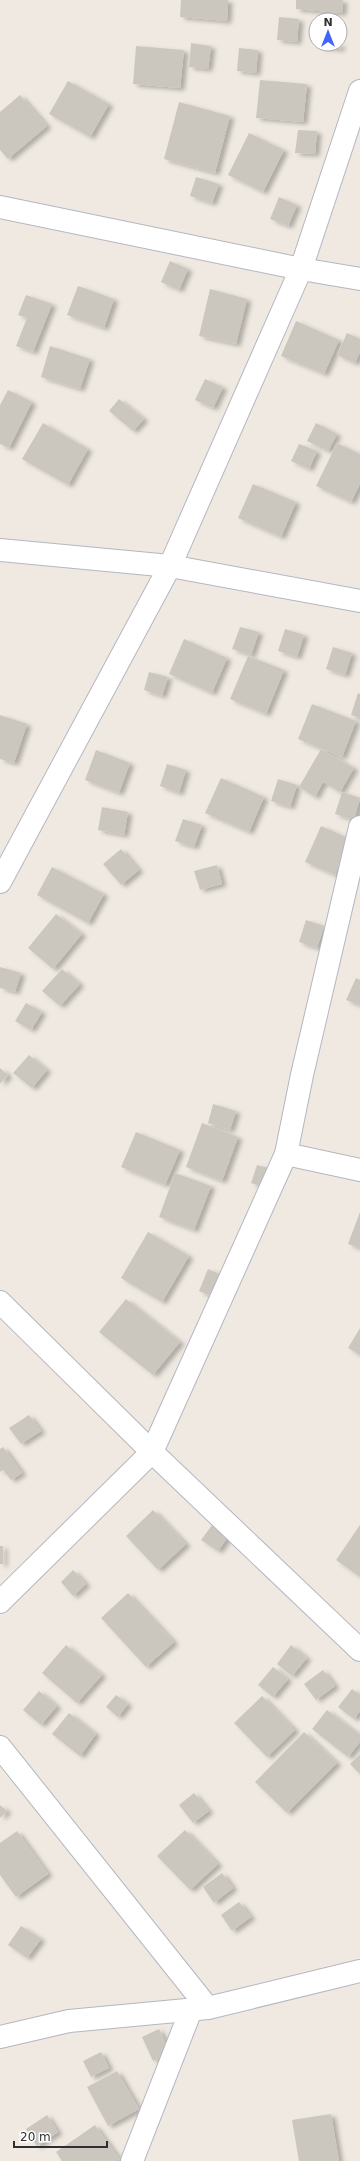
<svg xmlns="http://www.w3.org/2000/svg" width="360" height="2161" font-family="'DejaVu Sans',sans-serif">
<defs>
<filter id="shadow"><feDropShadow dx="4.5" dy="2.5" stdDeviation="2" flood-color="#0004"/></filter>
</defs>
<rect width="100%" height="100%" fill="#efe9e1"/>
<!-- building -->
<g fill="#cbc7bf" filter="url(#shadow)">
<polygon points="181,0 228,0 227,21 180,17"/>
<polygon points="296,0 343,0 342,13 296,9"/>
<polygon points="279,17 299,19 297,42 277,40"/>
<polygon points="191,43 211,46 208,69 189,67"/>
<polygon points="321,44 341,44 340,49 321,47"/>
<polygon points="136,46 184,50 180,88 133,84"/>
<polygon points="239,48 258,50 256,73 237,71"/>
<polygon points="260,80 307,84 303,122 256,118"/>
<polygon points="68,81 109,104 90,137 49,114"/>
<polygon points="20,95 47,126 8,159 0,150 0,112"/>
<polygon points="179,102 230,116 215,173 164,159"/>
<polygon points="298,130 317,131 315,154 295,153"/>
<polygon points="249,133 284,150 263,192 228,175"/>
<polygon points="196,177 219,184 212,203 190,196"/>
<polygon points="279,197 297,205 288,226 270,219"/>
<polygon points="170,261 188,269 179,290 161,282"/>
<polygon points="78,286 114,299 104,328 67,315"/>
<polygon points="210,289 247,299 236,344 199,336"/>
<polygon points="26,295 52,304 33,352 16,346 27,318 18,315"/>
<polygon points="296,321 339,340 324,374 281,356"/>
<polygon points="347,333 360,339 360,352 355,363 337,355"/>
<polygon points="50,346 90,359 80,389 41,377"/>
<polygon points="205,379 223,387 213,408 195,400"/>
<polygon points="8,390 32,402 9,448 0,444 0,405"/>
<polygon points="119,399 144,419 133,431 109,411"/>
<polygon points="43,423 88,449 68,485 22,459"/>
<polygon points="316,423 337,434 328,451 307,441"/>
<polygon points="337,443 360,454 360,484 351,502 316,486"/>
<polygon points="299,444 317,451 309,469 291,461"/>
<polygon points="253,484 296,502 281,537 238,518"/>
<polygon points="240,627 259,632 251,655 232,649"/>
<polygon points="285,629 304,635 297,657 278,651"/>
<polygon points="184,639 227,658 212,693 169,674"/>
<polygon points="333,647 352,653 345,675 326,669"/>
<polygon points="248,656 284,670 266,714 230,699"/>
<polygon points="149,672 168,677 162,696 144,690"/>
<polygon points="358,693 360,694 360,718 351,715"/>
<polygon points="312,704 356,721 342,757 298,739"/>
<polygon points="0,715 27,724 14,763 0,759"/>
<polygon points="321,749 354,768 340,792 323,782 315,797 299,787"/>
<polygon points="96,750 130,763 119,793 85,780"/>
<polygon points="167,764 186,770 179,793 160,786"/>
<polygon points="221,778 264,797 249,832 205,813"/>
<polygon points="278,779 297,785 290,807 271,801"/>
<polygon points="342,792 360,798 354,820 335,814"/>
<polygon points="102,807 128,812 124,835 98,830"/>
<polygon points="183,819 202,825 194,847 175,841"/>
<polygon points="321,826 350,839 335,875 305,862"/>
<polygon points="121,849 139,870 121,885 103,864"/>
<polygon points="217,865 222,884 200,890 194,871"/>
<polygon points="52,867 104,894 88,923 37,895"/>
<polygon points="56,914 82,934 53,969 28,948"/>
<polygon points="306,920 324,926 317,948 299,942"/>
<polygon points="0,967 21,973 15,992 0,988"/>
<polygon points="62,969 80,984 60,1006 42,991"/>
<polygon points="356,978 360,980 360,1005 346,1000"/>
<polygon points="26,1003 42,1012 31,1030 15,1021"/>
<polygon points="29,1055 47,1070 32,1088 13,1073"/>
<polygon points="0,1068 8,1075 0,1084"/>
<polygon points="213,1104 236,1111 230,1130 208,1123"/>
<polygon points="202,1123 238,1137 222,1181 186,1167"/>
<polygon points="136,1132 180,1150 165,1185 121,1167"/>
<polygon points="257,1165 272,1169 267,1188 251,1183"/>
<polygon points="175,1173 211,1186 194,1230 159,1217"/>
<polygon points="360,1212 360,1248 348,1244"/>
<polygon points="148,1232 189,1256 162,1302 121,1278"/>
<polygon points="208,1269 226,1277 217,1299 199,1291"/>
<polygon points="126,1299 180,1342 153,1375 99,1332"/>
<polygon points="360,1328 360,1355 348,1348"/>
<polygon points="29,1415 41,1431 21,1444 9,1428"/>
<polygon points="3,1447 22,1473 11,1480 3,1470 0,1472 0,1449"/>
<polygon points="153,1510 186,1544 158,1570 126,1536"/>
<polygon points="215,1521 231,1532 218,1551 201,1540"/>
<polygon points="360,1525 360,1577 336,1560"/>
<rect x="0" y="1546" width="3" height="18"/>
<polygon points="73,1570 86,1584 73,1596 61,1582"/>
<polygon points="128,1593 174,1642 146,1667 101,1618"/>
<polygon points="66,1645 102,1675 77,1703 42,1673"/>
<polygon points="291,1645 307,1658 292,1676 277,1664"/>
<polygon points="273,1667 288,1679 273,1697 258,1685"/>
<polygon points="323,1670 335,1686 316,1700 304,1684"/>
<polygon points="352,1689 360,1695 360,1711 354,1719 338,1707"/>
<polygon points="39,1691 57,1706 41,1725 23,1710"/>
<polygon points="116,1695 128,1704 118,1717 106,1707"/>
<polygon points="262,1696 295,1730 267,1757 234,1723"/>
<polygon points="327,1710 360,1735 360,1742 348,1757 312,1729"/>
<polygon points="69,1713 96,1734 80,1756 52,1734"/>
<polygon points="304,1732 337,1763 287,1813 255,1782"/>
<polygon points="360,1754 360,1774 350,1764"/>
<polygon points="194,1793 209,1811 193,1823 179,1805"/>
<polygon points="0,1805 7,1811 0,1818"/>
<polygon points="185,1830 218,1864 190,1890 157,1856"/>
<polygon points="17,1831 48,1874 16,1897 0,1875 0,1843"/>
<polygon points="222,1873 233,1888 214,1903 203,1887"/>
<polygon points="239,1902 251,1917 232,1931 221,1915"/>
<polygon points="21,1926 41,1939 27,1958 8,1945"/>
<polygon points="159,2029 170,2053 153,2061 142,2037"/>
<polygon points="101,2052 109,2068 91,2077 83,2061"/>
<polygon points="117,2071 139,2109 108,2126 87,2087"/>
<polygon points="331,2114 339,2161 299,2161 292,2120"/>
<polygon points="47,2115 58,2132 37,2146 26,2129"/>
<polygon points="95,2125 120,2160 62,2161 56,2152"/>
</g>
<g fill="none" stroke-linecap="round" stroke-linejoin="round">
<!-- minor casing -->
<g stroke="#b4b7c1" stroke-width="24">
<g id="minor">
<polyline points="0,207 301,269 360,279"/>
<polyline points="0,550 170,566 360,601"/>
<polyline points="0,882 170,566 301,269 360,91"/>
<polyline points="286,1154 360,1170"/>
<polyline points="0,1302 152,1452 360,1650"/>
<polyline points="0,1602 152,1452 286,1154 302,1075 360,827"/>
<polyline points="0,1747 208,2008"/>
<polyline points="0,2037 69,2021 208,2008 360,1971"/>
<polyline points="132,2161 191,2010"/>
</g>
</g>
<!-- minor -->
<use href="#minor" stroke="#fff" stroke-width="22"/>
</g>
<!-- north arrow -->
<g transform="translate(328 32)"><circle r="19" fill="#ffffff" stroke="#ababab"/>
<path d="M0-3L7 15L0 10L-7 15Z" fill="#4264fb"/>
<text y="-6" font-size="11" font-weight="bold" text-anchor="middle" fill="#2e2e2e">N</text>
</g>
<!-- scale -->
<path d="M14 2141v6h93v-6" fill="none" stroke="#2e2e2e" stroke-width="2"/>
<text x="20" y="2141" font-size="12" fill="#2e2e2e" stroke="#ffffff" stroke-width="3" paint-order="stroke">20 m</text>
</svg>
